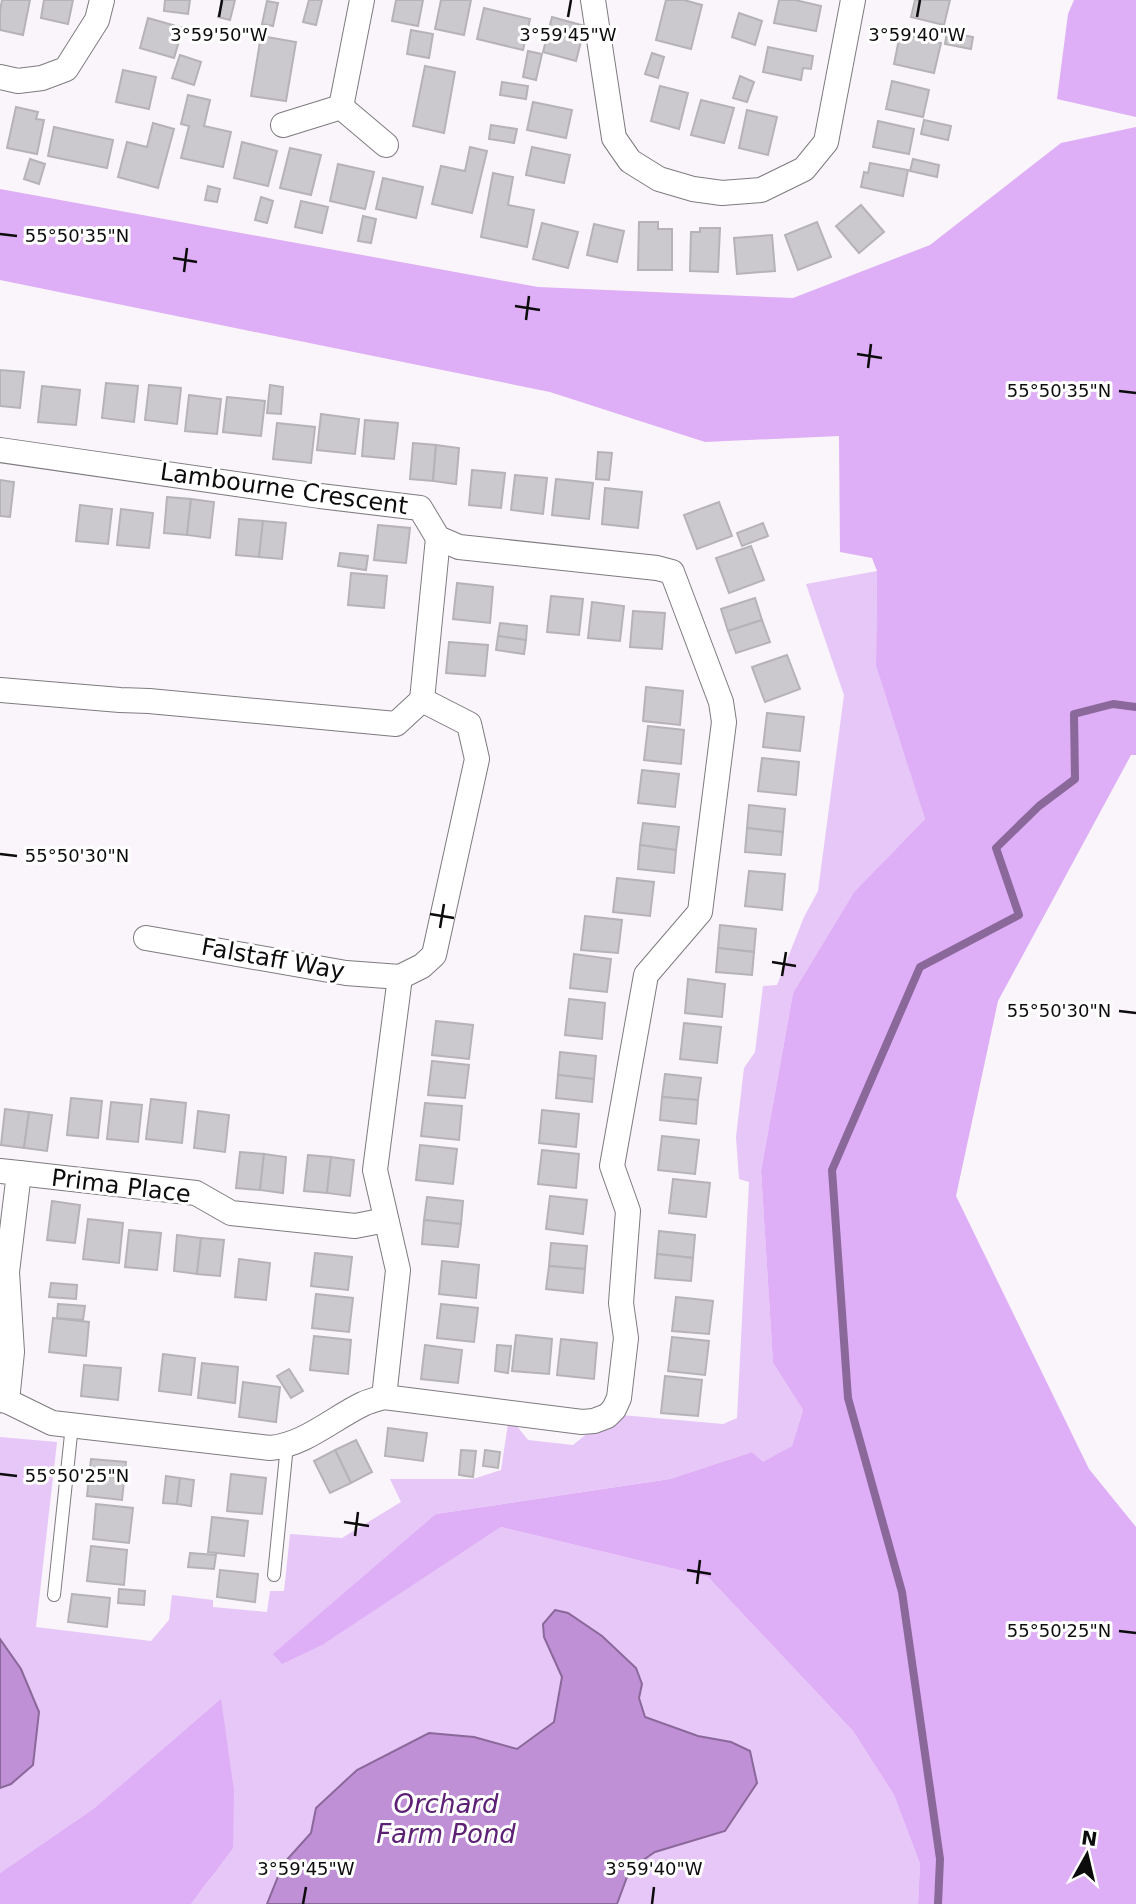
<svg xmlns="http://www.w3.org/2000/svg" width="1136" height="1904" font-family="'DejaVu Sans',sans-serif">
<rect width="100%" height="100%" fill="#f9f5fa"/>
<!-- green -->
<polygon fill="#e7c6f8" points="877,571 876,659 925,819 854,892 793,993 761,1171 773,1363 803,1410 792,1446 763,1463 752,1452 670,1479 436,1514 324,1644 501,1527 708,1577 853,1731 894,1795 920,1864 918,1904 191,1904 210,1879 96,1807 0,1873 0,1437 57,1442 36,1627 151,1641 169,1620 172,1595 213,1600 213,1607 267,1612 270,1591 284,1591 290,1534 342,1538 401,1502 390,1479 473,1479 501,1470 508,1424 516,1425 528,1440 573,1445 589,1432 621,1415 723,1424 737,1418 749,1182 739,1179 736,1137 744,1068 755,1052 763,986 777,985 804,917 818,891 844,695 806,584"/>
<!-- forest -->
<g fill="#deaef6">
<polygon points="1074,0 1136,0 1136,117 1057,99 1068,14"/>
<polygon points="1136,127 1136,755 1131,755 998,1001 956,1196 1089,1469 1136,1527 1136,1904 918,1904 920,1864 894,1795 853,1731 708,1577 501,1527 324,1644 282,1664 273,1654 436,1514 670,1479 752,1452 763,1462 792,1446 803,1410 773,1363 761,1171 793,993 854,892 925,819 876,665 877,571 872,558 840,552 839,436 705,442 550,392 0,280 0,189 538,287 793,298 930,245 1061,143"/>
<polygon points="221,1699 234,1791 233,1848 191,1904 0,1904 0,1873 96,1807"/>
</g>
<!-- water -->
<g fill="#c090d6" stroke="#8a689a" stroke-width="2">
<polygon points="555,1610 568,1613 602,1636 636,1668 642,1684 639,1698 645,1717 698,1736 731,1742 750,1751 757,1783 725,1831 655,1852 630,1869 617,1904 267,1904 283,1864 311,1833 316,1808 357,1770 429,1733 474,1737 517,1749 554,1722 562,1677 544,1637 543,1624"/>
<polygon points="0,1639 21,1669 39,1712 33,1765 11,1784 0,1788"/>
</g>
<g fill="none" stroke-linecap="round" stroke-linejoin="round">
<!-- stream -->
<polyline stroke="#8a689a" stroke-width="8" points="938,1904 940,1859 902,1592 848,1398 832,1170 920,967 1019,915 996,848 1039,806 1075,779 1074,714 1113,704 1136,707"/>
</g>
<!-- building -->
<g fill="#ccc9ce" stroke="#b6b3b7" stroke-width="2">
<polygon points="2,0 30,0 23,35 0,30 0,11"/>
<polygon points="44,0 73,0 68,24 41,18"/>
<polygon points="165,0 190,0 188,14 164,11"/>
<polygon points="223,0 235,0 230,20 218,17"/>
<polygon points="309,0 322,0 316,25 303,22"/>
<polygon points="396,0 423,0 418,26 392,21"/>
<polygon points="441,0 471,0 464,35 435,29"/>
<polygon points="666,0 684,0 702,5 691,49 656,40"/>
<polygon points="779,0 795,0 821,6 816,31 774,23"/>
<polygon points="915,0 950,0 944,25 911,17"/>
<polygon points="267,1 278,3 273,26 262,24"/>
<polygon points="484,8 530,19 523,50 477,39"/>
<polygon points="739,13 762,21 755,45 732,37"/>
<polygon points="552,17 585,26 576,61 543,52"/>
<polygon points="148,18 183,28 174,58 140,48"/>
<polygon points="411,30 433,34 429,58 407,54"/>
<polygon points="947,32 973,37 971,49 945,44"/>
<polygon points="900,34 941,43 934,73 894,64"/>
<polygon points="261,36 296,42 286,101 251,96"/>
<polygon points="768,47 813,56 811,69 803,68 801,80 763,72"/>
<polygon points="528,51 542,54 536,80 523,77"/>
<polygon points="652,53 664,57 658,78 645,74"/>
<polygon points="180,55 201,62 194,85 172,78"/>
<polygon points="425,66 455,72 444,133 413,126"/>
<polygon points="123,70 156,77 149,109 116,102"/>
<polygon points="740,76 754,82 747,102 733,98"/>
<polygon points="892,81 929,90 923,117 886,109"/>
<polygon points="502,82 528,86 526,99 500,95"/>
<polygon points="660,86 688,93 679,129 651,121"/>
<polygon points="188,95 210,100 204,126 231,132 223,167 181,158 189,126 181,124"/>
<polygon points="701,100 734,108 724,143 691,135"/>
<polygon points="533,102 572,110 566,138 527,130"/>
<polygon points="16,107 38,112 36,119 44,120 37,154 7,148"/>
<polygon points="747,110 777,117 768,155 739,148"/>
<polygon points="924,120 951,126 948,140 921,134"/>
<polygon points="878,121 914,129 909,154 873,147"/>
<polygon points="153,123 174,129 158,188 118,177 127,142 147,147"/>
<polygon points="491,125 517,129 514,143 489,139"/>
<polygon points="54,127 113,140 107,168 48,156"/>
<polygon points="242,142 277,151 268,186 234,178"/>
<polygon points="470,147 487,151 472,213 432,204 441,166 465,171"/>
<polygon points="532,147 570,155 564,183 526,175"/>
<polygon points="290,148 321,155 311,195 280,188"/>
<polygon points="30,159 45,164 39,184 24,179"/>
<polygon points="913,159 939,165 937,177 910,171"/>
<polygon points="870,163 908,170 903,196 861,187 864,172 868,173"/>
<polygon points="338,164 374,172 365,209 330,201"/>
<polygon points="493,173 513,177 508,205 534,210 527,247 481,237"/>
<polygon points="383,178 423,187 416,218 376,209"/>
<polygon points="208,186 220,189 217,202 205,200"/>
<polygon points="261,197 273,201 267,223 255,220"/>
<polygon points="301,201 328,207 322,233 295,227"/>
<polygon points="861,205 884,232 859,253 836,226"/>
<polygon points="363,216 376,219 371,243 358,241"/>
<polygon points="639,222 658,222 658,229 672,229 672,270 638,270"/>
<polygon points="817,222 831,257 798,270 785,235"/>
<polygon points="542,223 578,232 568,268 533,259"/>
<polygon points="594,224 624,231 617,262 587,255"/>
<polygon points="700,228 720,228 718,272 690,271 691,232 700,232"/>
<polygon points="772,235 775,271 737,274 734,238"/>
<polygon points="0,370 24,372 20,408 0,406"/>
<polygon points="106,383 138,386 134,422 102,418"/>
<polygon points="149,385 181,388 177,424 145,420"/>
<polygon points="270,385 283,387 281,414 267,413"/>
<polygon points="42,386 80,390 76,425 38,422"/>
<polygon points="189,395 221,399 217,434 185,431"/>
<polygon points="227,397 265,401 261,436 223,432"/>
<polygon points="321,414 359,419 355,454 317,450"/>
<polygon points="365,420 398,423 394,459 362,456"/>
<polygon points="277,423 315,427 311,463 273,459"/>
<polygon points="413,443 436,445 433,481 410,479"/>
<polygon points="436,445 459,448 456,484 433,481"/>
<polygon points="598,452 612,453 609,480 596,479"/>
<polygon points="472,470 505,473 501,508 469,505"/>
<polygon points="515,475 547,478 543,514 511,510"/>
<polygon points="556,479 593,483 589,519 552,515"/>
<polygon points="0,480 14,482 10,517 0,516"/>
<polygon points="605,488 642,492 638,528 602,524"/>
<polygon points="167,497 191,499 187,535 164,533"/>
<polygon points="191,499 214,502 210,538 187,535"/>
<polygon points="719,502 732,536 697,549 684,515"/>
<polygon points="80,505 112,509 108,544 76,541"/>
<polygon points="121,509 153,513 149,548 117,545"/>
<polygon points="239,519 263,521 259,557 236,555"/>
<polygon points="263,521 286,523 282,559 259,557"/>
<polygon points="763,523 768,536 742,546 737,533"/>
<polygon points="378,525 410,528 406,563 374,560"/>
<polygon points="751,546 764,580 729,593 716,558"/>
<polygon points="340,553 368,556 366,570 338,566"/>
<polygon points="351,573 387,576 384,608 348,605"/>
<polygon points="457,583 493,587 490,623 453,619"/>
<polygon points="551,596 583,599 579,635 547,632"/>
<polygon points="755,598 762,620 728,631 721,609"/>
<polygon points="592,602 624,606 620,641 588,638"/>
<polygon points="633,611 665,613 662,649 630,647"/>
<polygon points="762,620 770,642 736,653 728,631"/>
<polygon points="500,623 527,626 526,640 498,636"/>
<polygon points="498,636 526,640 524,654 496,650"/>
<polygon points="449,642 488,645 485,676 446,673"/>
<polygon points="787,655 800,689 765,702 752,667"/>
<polygon points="646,687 683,691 680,725 643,721"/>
<polygon points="767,713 804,717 800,751 763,747"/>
<polygon points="648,726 684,730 681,764 644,760"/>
<polygon points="762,758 799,762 796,795 758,791"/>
<polygon points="642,770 679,774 675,807 638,803"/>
<polygon points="749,805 785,809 783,832 747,828"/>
<polygon points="643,823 679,827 676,850 640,845"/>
<polygon points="747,828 783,832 781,855 745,852"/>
<polygon points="640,845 676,850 674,873 638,869"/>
<polygon points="749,871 785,874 782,910 745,906"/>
<polygon points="617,878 654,882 650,916 613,912"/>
<polygon points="585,916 622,920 618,953 581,950"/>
<polygon points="720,925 756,929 754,952 718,948"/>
<polygon points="718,948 754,952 752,975 716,972"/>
<polygon points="574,954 611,959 607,992 570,988"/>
<polygon points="688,979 725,984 722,1017 685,1013"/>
<polygon points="569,999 605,1003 602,1039 565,1035"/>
<polygon points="436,1021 473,1025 469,1059 432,1055"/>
<polygon points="684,1023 721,1027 717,1063 680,1059"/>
<polygon points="560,1052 596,1056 594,1079 558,1075"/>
<polygon points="432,1061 469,1065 465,1098 428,1095"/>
<polygon points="665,1074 701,1078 698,1100 662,1097"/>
<polygon points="558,1075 594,1079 592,1102 556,1098"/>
<polygon points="662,1097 698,1100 696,1124 660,1120"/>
<polygon points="71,1098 102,1101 98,1138 67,1135"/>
<polygon points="151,1099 186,1103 182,1143 146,1139"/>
<polygon points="111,1102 142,1105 138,1142 107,1139"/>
<polygon points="425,1103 462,1106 459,1140 421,1136"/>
<polygon points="5,1109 29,1112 24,1148 1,1145"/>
<polygon points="542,1110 579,1114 576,1147 539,1143"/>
<polygon points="198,1111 229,1115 225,1152 194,1148"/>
<polygon points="29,1112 52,1115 47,1151 24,1148"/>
<polygon points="662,1136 699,1140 695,1174 658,1170"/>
<polygon points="420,1145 457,1149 453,1184 416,1180"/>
<polygon points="542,1150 579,1154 576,1188 538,1184"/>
<polygon points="240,1152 264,1154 260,1190 236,1188"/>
<polygon points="264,1154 286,1157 283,1193 260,1190"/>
<polygon points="308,1155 331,1157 327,1193 304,1191"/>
<polygon points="331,1157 354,1160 350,1196 327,1193"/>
<polygon points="673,1179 710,1183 706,1217 669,1213"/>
<polygon points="550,1196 587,1200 583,1234 546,1229"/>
<polygon points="427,1197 463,1201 461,1224 424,1220"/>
<polygon points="52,1201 80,1205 75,1243 47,1240"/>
<polygon points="88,1219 123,1223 119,1263 83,1259"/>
<polygon points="424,1220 461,1224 458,1247 422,1244"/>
<polygon points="129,1230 161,1233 157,1270 125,1267"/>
<polygon points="659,1231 695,1235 693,1258 657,1254"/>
<polygon points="177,1235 201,1238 197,1274 174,1271"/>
<polygon points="201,1238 224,1240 220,1276 197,1274"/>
<polygon points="551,1243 587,1246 585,1269 549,1266"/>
<polygon points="315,1253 352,1257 348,1290 311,1286"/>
<polygon points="657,1254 693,1258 691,1281 655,1278"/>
<polygon points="239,1259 270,1263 266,1300 235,1297"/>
<polygon points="442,1261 479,1265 476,1298 439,1294"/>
<polygon points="549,1266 585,1269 583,1293 546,1289"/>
<polygon points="51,1283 77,1285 76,1299 49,1297"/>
<polygon points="316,1294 353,1298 349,1332 312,1328"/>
<polygon points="676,1297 713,1301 709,1334 672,1331"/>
<polygon points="58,1304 85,1306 83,1320 57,1318"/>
<polygon points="441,1304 478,1308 474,1342 437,1338"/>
<polygon points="53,1318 89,1322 86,1356 49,1352"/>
<polygon points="516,1335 552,1339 549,1374 512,1371"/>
<polygon points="314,1336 351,1340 348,1374 310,1370"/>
<polygon points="672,1337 709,1341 705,1375 668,1371"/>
<polygon points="561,1339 597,1343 594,1379 557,1375"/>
<polygon points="425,1345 462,1350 458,1383 421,1379"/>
<polygon points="497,1345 511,1346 508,1373 495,1371"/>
<polygon points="163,1354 195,1358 191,1395 159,1391"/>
<polygon points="202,1363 238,1367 235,1403 198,1398"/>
<polygon points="84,1365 121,1368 118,1400 81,1396"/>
<polygon points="289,1369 303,1391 291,1398 277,1376"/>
<polygon points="665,1376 702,1380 698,1416 661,1413"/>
<polygon points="243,1382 280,1387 276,1422 239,1417"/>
<polygon points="388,1428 427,1433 423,1461 385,1456"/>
<polygon points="356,1440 372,1472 351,1483 335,1450"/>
<polygon points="335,1450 351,1483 330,1493 314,1461"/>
<polygon points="461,1450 476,1451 473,1477 459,1475"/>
<polygon points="485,1450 500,1452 498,1468 483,1466"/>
<polygon points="91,1459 126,1462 122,1500 87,1496"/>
<polygon points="231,1474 266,1478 262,1514 227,1511"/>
<polygon points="166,1476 180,1478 177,1504 163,1503"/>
<polygon points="180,1478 194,1480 191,1506 177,1504"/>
<polygon points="96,1504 133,1508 129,1543 93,1539"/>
<polygon points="212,1517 248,1521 244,1556 208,1552"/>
<polygon points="91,1546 127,1550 124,1585 87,1581"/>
<polygon points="190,1553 216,1555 214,1569 188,1567"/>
<polygon points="220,1570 258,1574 255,1602 217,1597"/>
<polygon points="119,1589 145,1591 144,1605 118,1603"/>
<polygon points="72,1594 110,1598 107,1627 68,1622"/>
</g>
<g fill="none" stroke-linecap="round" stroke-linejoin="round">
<!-- service casing -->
<g stroke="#7e7b7f" stroke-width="14">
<g id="service">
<polyline points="274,1575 287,1445"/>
<polyline points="54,1595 72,1425"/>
</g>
</g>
<!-- minor casing -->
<g stroke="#7e7b7f" stroke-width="26">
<g id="minor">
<polyline points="593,0 614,138 630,161 659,179 693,189 722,193 761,190 804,169 826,142 853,0"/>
<polyline points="0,77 18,81 42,78 66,69 97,20 102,0"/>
<polyline points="341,107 362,0"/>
<polyline points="283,125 341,107 386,145"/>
<path d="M 0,450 L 320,496 L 420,508 L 438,538 L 459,547 L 657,568 L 672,572 L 721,702 L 724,722 L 700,912 L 646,975 L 612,1166 L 628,1211 L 621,1303 L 626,1338 L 619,1398 L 614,1409 L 607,1416 L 594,1421 L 582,1422 L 384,1397 C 377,1399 369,1401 363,1404 C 332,1419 304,1445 270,1448 L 52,1423 L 7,1401 L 0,1400"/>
<polyline points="0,690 120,700 149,701 396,724 422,700"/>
<polyline points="422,700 438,538"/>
<polyline points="146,938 346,973 400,977"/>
<polyline points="0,1171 19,1173 7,1272 12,1352 7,1401"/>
<polyline points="19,1173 196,1193 231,1213 355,1226 386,1220"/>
<polyline points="384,1397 398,1270 375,1170 400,977 422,966 434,955 477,759 469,724 422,700"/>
</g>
</g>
<!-- service -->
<use href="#service" stroke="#fff" stroke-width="12"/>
<!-- minor -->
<use href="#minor" stroke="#fff" stroke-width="24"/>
</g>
<!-- ticks -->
<path fill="none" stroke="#0d0c0d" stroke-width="2.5" d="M 219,17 L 222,0M 568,17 L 571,0M 917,17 L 920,0M 0,234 L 17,236M 173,258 L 197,262M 184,272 L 187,248M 515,306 L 540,310M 526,320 L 529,296M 857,354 L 882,358M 868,368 L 871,344M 1119,391 L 1136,393M 0,854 L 17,856M 430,914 L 454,918M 440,928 L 444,904M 772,962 L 796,966M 782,976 L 786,952M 1119,1011 L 1136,1013M 0,1474 L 17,1476M 344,1522 L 369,1526M 355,1536 L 358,1512M 687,1570 L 711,1574M 697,1584 L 700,1560M 1119,1631 L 1136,1633M 303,1904 L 306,1887M 652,1904 L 654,1887"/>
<g text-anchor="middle" stroke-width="6" stroke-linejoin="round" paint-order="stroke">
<!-- street labels -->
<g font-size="24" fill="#0d0c0d" stroke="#fff">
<text transform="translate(284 489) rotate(8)" y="8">Lambourne Crescent</text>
<text transform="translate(273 959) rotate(10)" y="8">Falstaff Way</text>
<text transform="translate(121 1186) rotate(7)" y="8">Prima Place</text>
</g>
<!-- water labels -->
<g font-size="26" font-style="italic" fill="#5c2074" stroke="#fff">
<text x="446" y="1813">Orchard<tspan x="446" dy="30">Farm Pond</tspan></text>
</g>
</g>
<g font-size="18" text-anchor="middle" fill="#0d0c0d" stroke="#fff" stroke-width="6" stroke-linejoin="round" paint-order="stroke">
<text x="219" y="41">3°59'50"W</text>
<text x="568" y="41">3°59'45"W</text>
<text x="917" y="41">3°59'40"W</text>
<text x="77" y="242">55°50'35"N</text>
<text x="1059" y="397">55°50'35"N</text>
<text x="77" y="862">55°50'30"N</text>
<text x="1059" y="1017">55°50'30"N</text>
<text x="77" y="1482">55°50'25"N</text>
<text x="1059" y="1637">55°50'25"N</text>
<text x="306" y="1875">3°59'45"W</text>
<text x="654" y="1875">3°59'40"W</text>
</g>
<!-- north arrow -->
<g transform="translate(1087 1855) rotate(8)" stroke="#ffffff" stroke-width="5" paint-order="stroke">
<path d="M0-5L12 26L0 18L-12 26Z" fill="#0d0c0d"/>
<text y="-10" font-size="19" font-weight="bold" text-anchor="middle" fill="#0d0c0d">N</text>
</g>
</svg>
